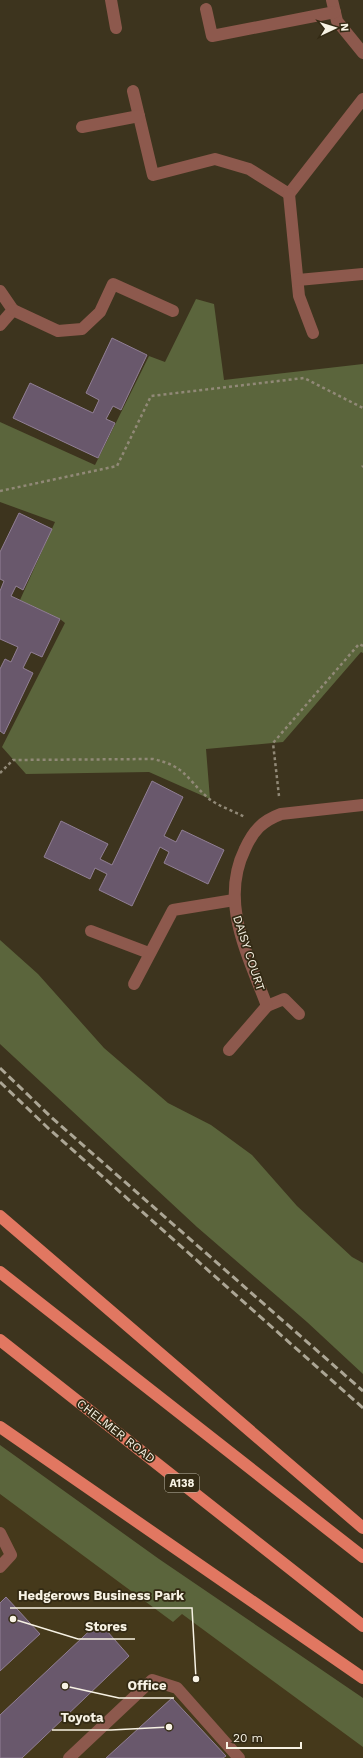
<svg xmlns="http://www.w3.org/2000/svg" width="363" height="1758" font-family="'Work Sans',sans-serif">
<rect width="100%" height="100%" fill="#3d341e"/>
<!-- built -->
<polygon fill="#45391b" points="0,1494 38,1521 182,1614 363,1736 363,1758 0,1758"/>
<!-- green -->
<g fill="#5b653c">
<polygon points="196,299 214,304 224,380 363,364 363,653 361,652 283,742 206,749 210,799 149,772 26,774 2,747 65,623 60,619 20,600 55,522 0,502 0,422 95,465 149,356 165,362"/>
<polygon points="0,940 38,974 104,1048 168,1103 211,1125 252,1155 297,1206 352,1257 363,1263 363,1374 307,1322 197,1227 0,1044"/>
<polygon points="0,1445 159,1559 363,1698 363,1747 182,1614 173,1622 0,1494"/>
</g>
<!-- building -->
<g fill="#69586c" stroke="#917f95">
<polygon points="112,338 147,355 121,410 113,406 106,419 115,423 98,458 13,418 30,383 93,413 99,400 86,393"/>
<polygon points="19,513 52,529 23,590 16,586 11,596 60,619 42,657 31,652 23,668 33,673 4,734 0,731 0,669 5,659 11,662 18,647 0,639 0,591 4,581 0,579 0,552"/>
<polygon points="152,781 183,797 164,836 176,842 182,830 224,850 208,884 164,863 169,852 160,847 132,906 99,890 107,874 95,868 90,879 44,857 61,821 108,844 100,859 112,865"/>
<polygon points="6,1597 40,1634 0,1671 0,1603"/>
<polygon points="99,1622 129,1656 22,1758 0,1758 0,1715"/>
<polygon points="172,1698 226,1756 223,1758 106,1758"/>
</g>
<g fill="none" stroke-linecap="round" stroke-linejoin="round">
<!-- path -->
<g stroke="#918977" stroke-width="2.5" stroke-dasharray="3 3" stroke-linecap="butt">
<polyline points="362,467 363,466"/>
<polyline points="0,491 117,466 151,396 304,378 363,408"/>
<path d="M 0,773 L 13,760 L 153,759 C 185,766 186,778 208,798 C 218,806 233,811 245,817"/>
<polyline points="279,796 273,743 359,644 363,646"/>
</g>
<!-- minor -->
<g stroke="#8d594d" stroke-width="12">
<polyline points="111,0 116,28"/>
<polyline points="332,0 337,21 363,53"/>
<polyline points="206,9 212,36 335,12"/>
<polyline points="133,91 153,175 215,159 249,169 289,194 363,99"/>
<polyline points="82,127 139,116"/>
<polyline points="289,194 299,296 313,333"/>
<polyline points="298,280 363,274"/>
<polyline points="0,291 13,310 0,325"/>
<polyline points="13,310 58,331 82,329 100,312 113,284 173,311"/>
<polyline points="91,931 149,953"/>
<polyline points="134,984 173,910 234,900"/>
<polyline points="267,1006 284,999 299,1014"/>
<path d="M 229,1050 L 267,1006 C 248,955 219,902 245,849 C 253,831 262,821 281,814 L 363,805"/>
<polyline points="0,1533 11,1555 0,1567"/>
<polyline points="69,1758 152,1680 177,1688 239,1758"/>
</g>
<!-- major -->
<g stroke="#e17761" stroke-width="12">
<polyline points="0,1216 363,1528"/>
<polyline points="0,1272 363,1557"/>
<polyline points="0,1340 363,1626"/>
<polyline points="0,1427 363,1678"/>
</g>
<!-- rail -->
<g stroke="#aca695" stroke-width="3" stroke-dasharray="8 4" stroke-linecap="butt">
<polyline points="0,1068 51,1117 363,1391"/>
<polyline points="0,1082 48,1128 363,1408"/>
</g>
</g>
<g text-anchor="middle" stroke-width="3.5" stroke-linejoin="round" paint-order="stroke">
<!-- shield labels -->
<rect fill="#332a14" stroke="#bcb6a6" stroke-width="1" x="165" y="1474" width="34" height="18" rx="3"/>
<g font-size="11" font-weight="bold" fill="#f7f2e4">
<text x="182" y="1487">A138</text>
</g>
<!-- street labels -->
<g font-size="12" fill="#f7f2e4" stroke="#332a14">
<text transform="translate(249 953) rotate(72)" y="4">DAISY COURT</text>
<text transform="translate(116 1431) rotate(38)" y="4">CHELMER ROAD</text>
</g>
</g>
<!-- callouts -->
<path fill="none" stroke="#f7f2e4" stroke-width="1.5" d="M196 1679L192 1608H10M13 1619L78 1639H135M65 1686L119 1698H174M169 1727L111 1730H52"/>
<g fill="#f7f2e4" stroke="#332a14" stroke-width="1.5">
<circle cx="196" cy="1679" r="4"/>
<circle cx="13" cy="1619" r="4"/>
<circle cx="65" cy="1686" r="4"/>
<circle cx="169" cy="1727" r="4"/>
</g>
<g font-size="13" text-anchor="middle" font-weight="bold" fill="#f7f2e4" stroke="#332a14" stroke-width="3.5" stroke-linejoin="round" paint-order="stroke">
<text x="101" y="1600">Hedgerows Business Park</text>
<text x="106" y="1631">Stores</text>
<text x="147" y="1690">Office</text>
<text x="82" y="1722">Toyota</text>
</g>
<!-- north arrow -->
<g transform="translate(335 28) rotate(86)" stroke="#332a14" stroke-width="3" paint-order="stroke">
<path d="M0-3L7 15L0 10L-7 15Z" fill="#f7f2e4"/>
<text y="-6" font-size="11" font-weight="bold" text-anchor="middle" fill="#f7f2e4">N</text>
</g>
<!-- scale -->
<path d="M227 1742v6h74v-6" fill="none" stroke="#f7f2e4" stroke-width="2"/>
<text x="233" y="1742" font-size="12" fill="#f7f2e4" stroke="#332a14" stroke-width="3" paint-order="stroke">20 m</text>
</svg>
